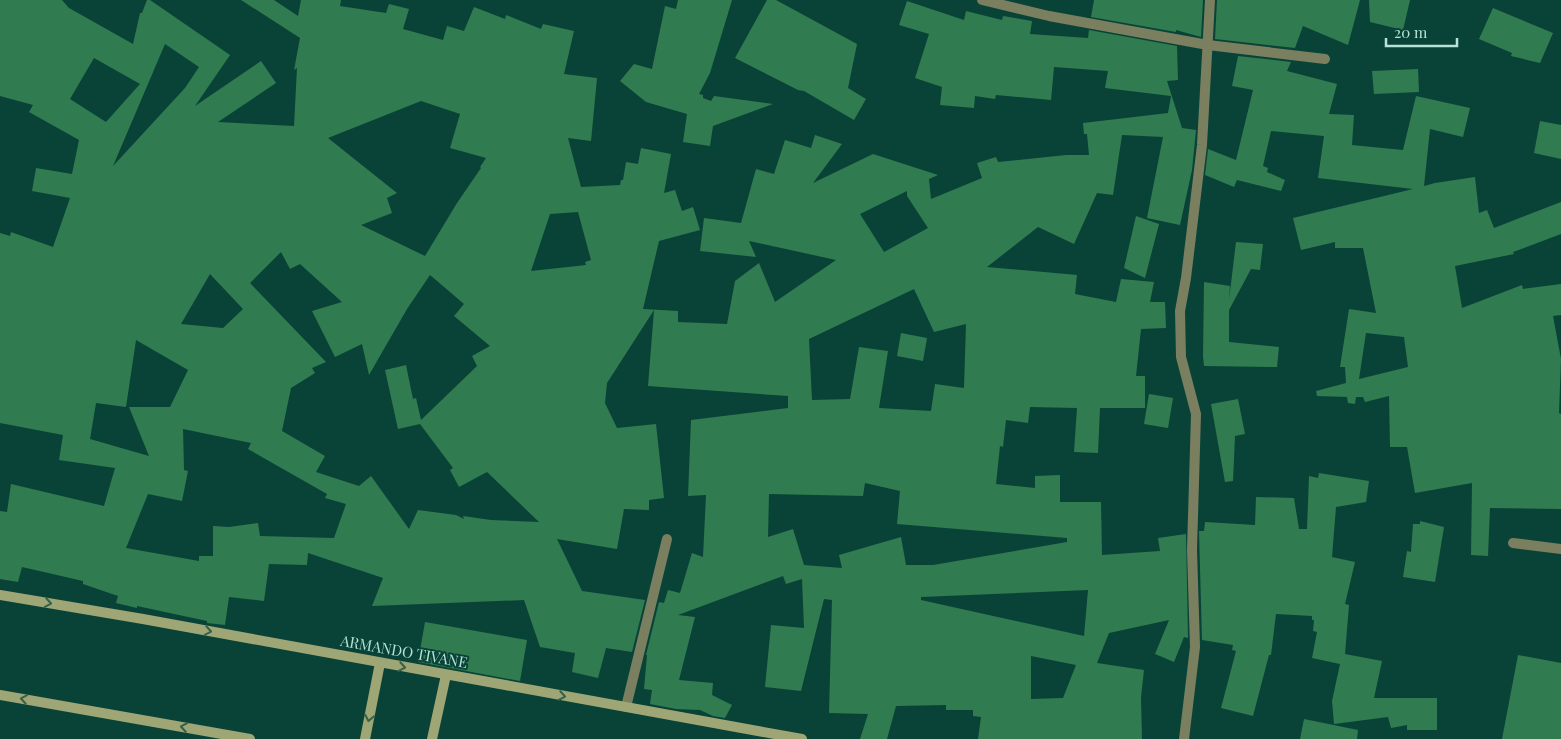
<svg xmlns="http://www.w3.org/2000/svg" width="1561" height="739" font-family="'Playfair Display',serif">
<rect width="100%" height="100%" fill="#094338"/>
<!-- building -->
<g fill="#317b50" fill-rule="evenodd">
<path d="M 0,0 L 62,0 L 69,8 L 133,44 L 140,13 L 142,13 L 147,0 L 150,0 L 230,55 L 195,106 L 261,61 L 276,83 L 218,122 L 294,126 L 297,68 L 294,70 L 300,38 L 241,0 L 274,0 L 298,16 L 301,0 L 341,0 L 340,6 L 386,13 L 389,4 L 409,9 L 403,29 L 443,40 L 447,26 L 464,31 L 474,7 L 505,19 L 506,15 L 541,29 L 543,24 L 574,31 L 564,74 L 597,78 L 591,141 L 568,138 L 581,187 L 620,185 L 621,180 L 623,180 L 626,162 L 638,164 L 641,148 L 671,154 L 664,193 L 675,190 L 682,211 L 693,207 L 700,230 L 659,241 L 643,309 L 678,311 L 678,322 L 727,324 L 735,281 L 759,263 L 775,302 L 836,260 L 749,241 L 756,257 L 700,251 L 704,218 L 741,223 L 756,169 L 774,174 L 785,140 L 811,148 L 815,135 L 842,144 L 813,183 L 873,154 L 938,175 L 929,179 L 931,199 L 982,178 L 977,163 L 996,157 L 998,162 L 1066,155 L 1089,155 L 1087,134 L 1084,134 L 1083,123 L 1168,113 L 1171,96 L 1105,88 L 1108,71 L 1054,67 L 1051,100 L 996,95 L 995,99 L 975,96 L 974,108 L 940,105 L 942,87 L 915,78 L 929,34 L 899,25 L 907,1 L 964,20 L 966,11 L 1002,20 L 1003,16 L 1032,21 L 1030,34 L 1088,38 L 1089,30 L 1177,46 L 1178,80 L 1167,81 L 1182,128 L 1196,130 L 1192,170 L 1180,225 L 1147,218 L 1163,137 L 1122,135 L 1113,195 L 1097,193 L 1074,244 L 1038,227 L 987,267 L 1077,275 L 1075,294 L 1116,302 L 1121,279 L 1154,282 L 1150,302 L 1165,302 L 1166,328 L 1141,329 L 1136,376 L 1145,376 L 1145,408 L 1100,408 L 1098,453 L 1074,452 L 1077,408 L 1030,407 L 1028,423 L 1006,420 L 1003,447 L 1000,446 L 996,484 L 1035,488 L 1035,476 L 1060,475 L 1060,502 L 1101,502 L 1102,555 L 1160,551 L 1158,538 L 1186,534 L 1188,638 L 1184,637 L 1174,662 L 1155,654 L 1169,620 L 1109,633 L 1097,663 L 1144,670 L 1141,697 L 1142,739 L 978,739 L 981,717 L 973,716 L 973,710 L 946,710 L 946,705 L 896,706 L 887,739 L 860,739 L 868,714 L 829,713 L 832,600 L 824,599 L 801,691 L 765,687 L 771,625 L 804,628 L 802,579 L 786,584 L 783,576 L 678,615 L 695,617 L 679,680 L 713,683 L 712,695 L 732,705 L 725,718 L 713,716 L 700,710 L 676,709 L 650,704 L 652,690 L 644,689 L 647,655 L 646,655 L 659,602 L 664,603 L 668,590 L 680,593 L 692,553 L 703,557 L 706,495 L 688,496 L 691,420 L 788,408 L 788,396 L 648,386 L 654,310 L 607,383 L 605,403 L 617,428 L 656,424 L 664,498 L 649,500 L 649,510 L 624,509 L 617,549 L 557,539 L 582,591 L 645,600 L 632,652 L 606,648 L 598,678 L 572,672 L 575,653 L 540,647 L 524,600 L 372,606 L 383,578 L 308,553 L 307,565 L 269,564 L 264,601 L 229,597 L 225,625 L 207,623 L 207,621 L 137,606 L 137,608 L 116,603 L 118,596 L 83,584 L 83,581 L 22,567 L 18,582 L 0,579 L 0,511 L 7,512 L 11,484 L 104,506 L 115,468 L 59,460 L 63,435 L 0,423 L 0,233 L 10,236 L 11,232 L 53,247 L 70,198 L 32,191 L 36,168 L 72,174 L 79,140 L 29,112 L 33,105 L 0,96 ZM 165,44 L 199,67 L 185,88 L 113,166 ZM 94,58 L 140,84 L 106,122 L 70,99 ZM 421,101 L 460,114 L 450,148 L 486,158 L 480,167 L 481,168 L 457,203 L 425,256 L 361,225 L 392,213 L 387,198 L 397,193 L 328,138 ZM 907,191 L 907,196 L 928,228 L 884,252 L 860,214 ZM 578,212 L 591,260 L 585,262 L 586,265 L 531,271 L 550,214 ZM 281,252 L 290,269 L 300,264 L 342,302 L 312,311 L 335,357 L 362,344 L 369,375 L 407,309 L 430,275 L 464,304 L 454,316 L 490,346 L 472,356 L 477,366 L 421,420 L 416,398 L 413,399 L 406,365 L 385,370 L 398,429 L 420,424 L 453,468 L 450,470 L 459,487 L 487,472 L 539,522 L 491,520 L 463,516 L 464,519 L 456,515 L 418,510 L 409,529 L 371,476 L 359,486 L 316,472 L 325,456 L 282,431 L 291,388 L 315,373 L 312,368 L 326,362 L 250,283 ZM 210,274 L 243,309 L 223,328 L 181,324 ZM 914,289 L 934,332 L 966,324 L 964,388 L 935,384 L 931,411 L 879,408 L 888,351 L 859,347 L 850,399 L 812,400 L 809,339 ZM 136,340 L 188,370 L 170,407 L 129,407 L 149,456 L 90,439 L 96,403 L 126,407 ZM 183,429 L 251,443 L 248,449 L 327,494 L 325,498 L 346,504 L 334,538 L 260,536 L 258,523 L 229,527 L 213,526 L 213,556 L 199,556 L 199,561 L 126,548 L 148,494 L 182,501 L 188,471 L 184,470 ZM 865,483 L 900,491 L 897,524 L 1067,538 L 1067,542 L 933,565 L 906,565 L 901,537 L 839,555 L 842,568 L 804,565 L 793,529 L 768,537 L 769,494 L 863,496 ZM 1088,590 L 1084,636 L 921,600 L 921,597 ZM 1031,656 L 1076,665 L 1063,698 L 1031,699 Z"/>
<polygon points="678,0 732,0 710,73 699,94 703,95 703,98 711,101 714,96 773,104 713,126 710,146 683,142 687,114 646,102 620,81 634,64 652,69 665,6 676,9"/>
<polygon points="767,0 776,0 857,44 848,88 866,99 854,120 804,91 798,90 735,58"/>
<polygon points="1094,0 1203,0 1201,37 1176,30 1176,32 1091,17"/>
<polygon points="1217,0 1360,0 1348,45 1303,26 1295,48 1215,39"/>
<polygon points="1369,0 1410,0 1403,30 1370,22"/>
<polygon points="1493,8 1553,33 1540,63 1511,56 1512,53 1479,39"/>
<path d="M 1238,56 L 1291,62 L 1287,71 L 1337,84 L 1329,114 L 1354,115 L 1352,145 L 1403,150 L 1416,96 L 1470,108 L 1463,137 L 1430,129 L 1424,186 L 1435,183 L 1475,177 L 1479,213 L 1487,210 L 1494,228 L 1561,202 L 1561,234 L 1513,252 L 1514,254 L 1455,266 L 1462,308 L 1522,285 L 1523,289 L 1561,284 L 1561,315 L 1553,316 L 1561,359 L 1559,413 L 1561,414 L 1561,509 L 1490,508 L 1488,556 L 1471,555 L 1472,483 L 1415,493 L 1407,447 L 1390,447 L 1389,396 L 1365,402 L 1363,397 L 1356,397 L 1355,404 L 1348,403 L 1347,397 L 1317,396 L 1316,391 L 1346,383 L 1345,367 L 1340,367 L 1349,309 L 1376,313 L 1363,248 L 1335,248 L 1335,242 L 1301,250 L 1293,218 L 1413,189 L 1318,178 L 1324,136 L 1271,131 L 1263,166 L 1268,168 L 1267,172 L 1285,180 L 1281,191 L 1237,180 L 1234,187 L 1205,175 L 1208,149 L 1236,160 L 1253,90 L 1232,86 ZM 1366,333 L 1404,337 L 1408,367 L 1359,379 Z"/>
<polygon points="1418,69 1419,92 1374,94 1372,71"/>
<polygon points="1540,121 1561,125 1561,159 1534,153"/>
<polygon points="1136,216 1159,224 1145,278 1124,268"/>
<polygon points="1236,242 1263,244 1260,270 1251,269 1229,310 1229,342 1279,347 1277,367 1204,366 1203,356 1204,282 1230,286 1229,300"/>
<polygon points="901,333 927,338 923,361 897,356"/>
<polygon points="1149,394 1173,398 1168,428 1144,424"/>
<polygon points="1238,399 1245,434 1235,436 1233,481 1225,482 1211,404"/>
<polygon points="1319,473 1369,481 1366,502 1336,507 1332,557 1355,562 1345,604 1349,605 1345,654 1382,661 1374,698 1437,698 1437,730 1407,730 1407,725 1391,728 1388,717 1334,724 1332,701 1340,664 1312,658 1317,632 1313,631 1314,620 1312,620 1312,616 1276,614 1271,655 1269,655 1253,716 1221,708 1236,651 1232,650 1233,645 1202,640 1199,531 1204,531 1205,522 1255,525 1256,497 1294,498 1299,529 1307,529 1309,476 1318,478"/>
<polygon points="1420,521 1444,527 1435,582 1403,577 1407,551 1411,552 1413,524 1420,524"/>
<polygon points="425,622 527,640 520,681 418,662"/>
<polygon points="1518,655 1561,663 1561,739 1502,739"/>
<polygon points="1304,719 1358,730 1357,739 1300,739"/>
</g>
<g fill="none" stroke-linecap="round" stroke-linejoin="round">
<!-- street -->
<g stroke="#7a7f60" stroke-width="10">
<polyline points="982,0 1049,16 1208,45 1325,59"/>
<polyline points="1513,543 1561,549"/>
<polyline points="626,707 667,539"/>
<polyline points="1184,739 1195,647 1192,550 1196,414 1181,357 1180,311 1186,278 1202,145 1210,0"/>
</g>
<!-- secondary -->
<g stroke="#9fa675" stroke-width="10">
<polyline points="0,595 143,619 802,739"/>
<polyline points="0,695 250,739"/>
<polyline points="365,739 380,663"/>
<polyline points="432,739 446,675"/>
</g>
</g>
<!-- one-way arrows -->
<defs><path id="oneway-chevron" d="M-2-3.5L2.5 0L-2 3.5" fill="none" stroke-width="1.6" stroke-linecap="round" stroke-linejoin="round" transform="scale(1.25)"/></defs>
<g stroke="#36614a">
<use href="#oneway-chevron" transform="translate(48 603) rotate(10)"/>
<use href="#oneway-chevron" transform="translate(208 631) rotate(10)"/>
<use href="#oneway-chevron" transform="translate(402 667) rotate(10)"/>
<use href="#oneway-chevron" transform="translate(562 696) rotate(10)"/>
<use href="#oneway-chevron" transform="translate(24 699) rotate(-170)"/>
<use href="#oneway-chevron" transform="translate(369 718) rotate(101)"/>
<use href="#oneway-chevron" transform="translate(184 727) rotate(-170)"/>
</g>
<g text-anchor="middle" stroke-width="4" stroke-linejoin="round" paint-order="stroke">
<!-- street labels -->
<g font-size="15" fill="#b6e3d6" stroke="#094338">
<text transform="translate(404 652) rotate(10)" y="5">ARMANDO TIVANE</text>
</g>
</g>
<!-- scale -->
<path d="M1386 38v8h71v-8" fill="none" stroke="#b6e3d6" stroke-width="2.5"/>
<text x="1394" y="38" font-size="15" fill="#b6e3d6" stroke="#094338" stroke-width="4" paint-order="stroke">20 m</text>
</svg>
